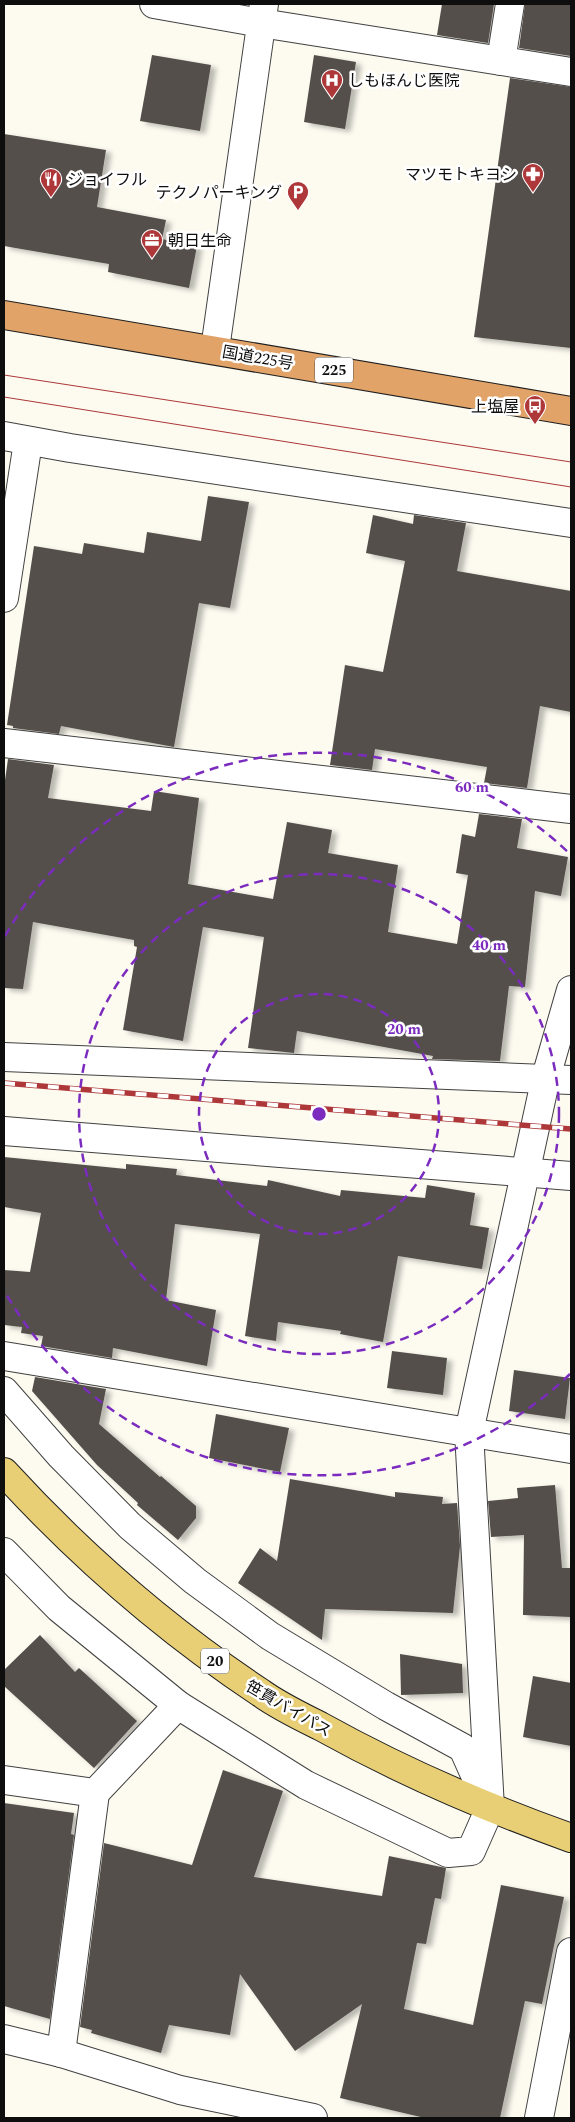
<svg xmlns="http://www.w3.org/2000/svg" width="575" height="2122" font-family="Spectral,'Noto Sans JP',serif">
<defs>
<filter id="shadow"><feDropShadow dx="5.5" dy="3" stdDeviation="2.5" flood-color="#0004"/></filter>
</defs>
<rect width="100%" height="100%" fill="#fdfbf0"/>
<!-- building -->
<g fill="#554f4b" filter="url(#shadow)">
<polygon points="442,4 494,4 488,43 437,35"/>
<polygon points="525,4 571,4 571,56 519,48"/>
<polygon points="152,55 211,65 200,131 140,121"/>
<polygon points="314,55 356,62 345,129 304,122"/>
<polygon points="510,78 571,87 571,348 474,337"/>
<polygon points="4,134 106,150 97,207 166,220 162,239 197,246 189,288 108,272 109,264 4,246"/>
<polygon points="208,496 249,502 230,608 199,603 174,747 61,726 59,734 13,728 13,726 7,725 34,546 82,554 84,543 144,553 147,532 201,541"/>
<polygon points="373,515 413,524 414,515 466,523 457,571 571,591 571,712 540,706 527,788 484,783 487,767 375,749 372,770 330,765 345,665 383,672 405,561 366,553"/>
<polygon points="8,759 54,765 48,798 151,811 154,791 199,798 188,884 273,899 287,822 332,830 328,853 398,865 388,932 457,944 468,875 456,873 462,834 475,837 479,814 522,819 517,848 568,857 561,896 535,891 525,987 509,986 500,1061 432,1059 433,1056 297,1031 294,1053 248,1048 264,937 203,927 183,1041 123,1030 137,947 134,946 134,940 33,922 23,989 4,988 4,787"/>
<polygon points="4,1157 126,1169 126,1164 177,1169 176,1175 267,1186 268,1180 340,1196 341,1190 425,1198 427,1185 475,1193 470,1225 489,1228 482,1269 398,1256 383,1342 340,1334 341,1331 278,1322 276,1341 245,1336 260,1234 175,1224 166,1300 216,1310 207,1366 113,1348 112,1358 41,1346 43,1336 21,1333 22,1327 4,1325 4,1270 30,1272 41,1213 4,1207"/>
<polygon points="392,1351 447,1358 443,1395 387,1388"/>
<polygon points="514,1370 570,1378 565,1419 509,1411"/>
<polygon points="35,1377 106,1389 99,1424 160,1477 161,1476 196,1506 196,1518 178,1540 137,1505 138,1503 97,1465 32,1391"/>
<polygon points="216,1414 289,1428 280,1472 209,1458"/>
<polygon points="290,1479 395,1497 395,1492 443,1497 442,1504 457,1503 460,1546 453,1613 325,1609 322,1640 238,1583 260,1548 277,1561"/>
<polygon points="555,1485 562,1568 571,1568 571,1617 523,1615 524,1535 491,1537 488,1501 518,1498 517,1488"/>
<polygon points="40,1635 75,1672 79,1668 137,1721 94,1768 4,1686 4,1670"/>
<polygon points="400,1654 462,1664 463,1693 401,1695"/>
<polygon points="533,1676 571,1683 571,1746 523,1737"/>
<polygon points="223,1770 283,1791 254,1877 382,1896 389,1856 446,1868 441,1899 435,1898 426,1944 417,1943 404,2009 473,2025 501,1885 564,1897 542,2004 525,2001 500,2118 425,2118 340,2098 362,2004 295,2051 240,1974 230,2035 169,2025 161,2053 91,2033 92,2030 80,2027 104,1843 192,1865"/>
<polygon points="4,1803 74,1813 71,1834 74,1835 50,2019 4,2006"/>
</g>
<g fill="none" stroke-linecap="round" stroke-linejoin="round">
<!-- street casing -->
<g stroke="#414141" stroke-width="30">
<g id="street">
<polyline points="154,4 261,23 571,72"/>
<polyline points="501,61 510,4"/>
<polyline points="215,349 264,4"/>
<polyline points="4,436 70,448 571,523"/>
<polyline points="4,598 28,442"/>
<polyline points="4,743 571,809"/>
<polyline points="4,1057 571,1080"/>
<polyline points="4,1131 571,1176"/>
<polyline points="4,1356 571,1449"/>
<polyline points="4,1391 61,1456 130,1526 195,1581 270,1636 386,1706 463,1748 483,1793"/>
<polyline points="4,1552 59,1608 178,1705 306,1785 448,1853 471,1851 490,1808 469,1432 546,1077 571,990"/>
<polyline points="4,1780 95,1793"/>
<polyline points="4,2039 61,2053 180,2090 313,2118"/>
<polyline points="61,2053 95,1793 178,1705"/>
<polyline points="539,2118 571,1952"/>
</g>
</g>
<!-- primary casing -->
<g stroke="#1f1f1f" stroke-width="30">
<path id="primary" d="M 4,1472 C 81,1556 166,1630 261,1693 C 279,1706 300,1716 320,1726 C 401,1771 484,1807 571,1838"/>
</g>
<!-- highway casing -->
<g stroke="#1f1f1f" stroke-width="30">
<polyline id="highway" points="4,315 571,411"/>
</g>
<!-- street -->
<use href="#street" stroke="#fff" stroke-width="28"/>
<!-- primary -->
<use href="#primary" stroke="#e8cf76" stroke-width="28"/>
<!-- highway -->
<use href="#highway" stroke="#e2a369" stroke-width="28"/>
<!-- tram -->
<g stroke="#ad3739" stroke-width="1">
<polyline points="4,375 571,462"/>
<polyline points="4,397 571,487"/>
</g>
<!-- rail casing -->
<g stroke="#ad3739" stroke-width="5.5">
<polyline id="rail" points="4,1083 571,1129"/>
</g>
<!-- rail -->
<use href="#rail" stroke="#fff" stroke-width="4" stroke-dasharray="11" stroke-linecap="butt"/>
</g>
<!-- distance rings -->
<g fill="none" stroke="#7b2cbf" stroke-width="2.5" stroke-dasharray="9 6">
<circle cx="319" cy="1114" r="120"/>
<circle cx="319" cy="1114" r="240"/>
<path d="M570 1374A361 361 0 0 1 5 1292M5 936A361 361 0 0 1 570 854"/>
</g>
<!-- icons -->
<defs>
<g id="hospital-pin" transform="scale(1.125)"><path d="M0 17L-7.5 6A9.5 9.5 0 1 1 7.5 6Z" fill="#ad3739" stroke="#fff"/><path d="M-5-5h3v3.5h4V-5h3V5h-3V1.5h-4V5h-3Z" fill="#fff"/></g>
<g id="pharmacy-pin" transform="scale(1.125)"><path d="M0 17L-7.5 6A9.5 9.5 0 1 1 7.5 6Z" fill="#ad3739" stroke="#fff"/><path d="M-2-6h4v4h4v4h-4v4h-4v-4h-4v-4h4Z" fill="#fff"/></g>
<g id="restaurant-pin" transform="scale(1.125)"><path d="M0 17L-7.5 6A9.5 9.5 0 1 1 7.5 6Z" fill="#ad3739" stroke="#fff"/><path d="M-5-6h1v4h1v-4h1v4h1v-4h1v5L-1.5 .5V6h-2V.5L-5-1ZM5-6V6H3V1.5H1.5Q1.5-4 5-6Z" fill="#fff"/></g>
<g id="parking-pin" transform="scale(1.125)"><path d="M0 17L-7.5 6A9.5 9.5 0 1 1 7.5 6Z" fill="#ad3739" stroke="#fff"/><path d="M-3.5-5.5H1a3.5 3.5 0 0 1 0 7H-1V5.5H-3.5ZM-1-3.4V-.6H.8a1.4 1.4 0 0 0 0-2.8Z" fill="#fff"/></g>
<g id="office-pin" transform="scale(1.125)"><path d="M0 17L-7.5 6A9.5 9.5 0 1 1 7.5 6Z" fill="#ad3739" stroke="#fff"/><path d="M-6-3h4V-5.5h4V-3h4V5H-6ZM-1-4.5V-3h2v-1.5ZM-6 0V1H6V0Z" fill="#fff"/></g>
<g id="bus-pin" transform="scale(1.125)"><path d="M0 17L-7.5 6A9.5 9.5 0 1 1 7.5 6Z" fill="#ad3739" stroke="#fff"/><path d="M-5-6H5V4H4V6H2V4H-2V6H-4V4H-5ZM-3.5-4V0h7V-4ZM-3.5 1.2v1.5H-2V1.2ZM2 1.2v1.5H3.5V1.2Z" fill="#fff"/></g>
</defs>
<g fill-rule="evenodd">
<use href="#hospital-pin" x="332" y="80"/>
<use href="#pharmacy-pin" x="533" y="174"/>
<use href="#restaurant-pin" x="51" y="179"/>
<use href="#parking-pin" x="298" y="192"/>
<use href="#office-pin" x="152" y="240"/>
<use href="#bus-pin" x="535" y="406"/>
</g>
<g text-anchor="middle" stroke-width="5" stroke-linejoin="round" paint-order="stroke">
<!-- shield labels -->
<g fill="#fff" stroke="#565656" stroke-width="1">
<rect x="315" y="357.5" width="38" height="25" rx="4"/>
<rect x="201" y="1648.5" width="28" height="25" rx="4"/>
</g>
<g font-size="15" font-weight="bold" fill="#0e0e0e">
<text x="334" y="375">225</text>
<text x="215" y="1666">20</text>
</g>
<!-- poi labels -->
<g font-size="16" fill="#0e0e0e" stroke="#fff" text-anchor="start">
<text x="348" y="86">しもほんじ医院</text>
<text x="517" y="180" text-anchor="end">マツモトキヨシ</text>
<text x="67" y="185">ジョイフル</text>
<text x="282" y="198" text-anchor="end">テクノパーキング</text>
<text x="168" y="246">朝日生命</text>
<text x="519" y="412" text-anchor="end">上塩屋</text>
</g>
<!-- street labels -->
<g font-size="16" fill="#0e0e0e" stroke="#fff">
<text transform="translate(258 357) rotate(10)" y="6">国道225号</text>
<text transform="translate(289 1708) rotate(30)" y="6">笹貫バイパス</text>
</g>
</g>
<circle cx="319" cy="1114" r="8" fill="#7b2cbf" stroke="#fff" stroke-width="2.5"/>
<g font-size="15" text-anchor="middle" font-weight="bold" fill="#7b2cbf" stroke="#fff" stroke-width="5" stroke-linejoin="round" paint-order="stroke">
<text x="472" y="792">60 m</text>
<text x="489" y="950">40 m</text>
<text x="404" y="1034">20 m</text>
</g>
<!-- border -->
<rect width="575" height="2122" fill="none" stroke="#0e0e0e" stroke-width="10"/>
</svg>
